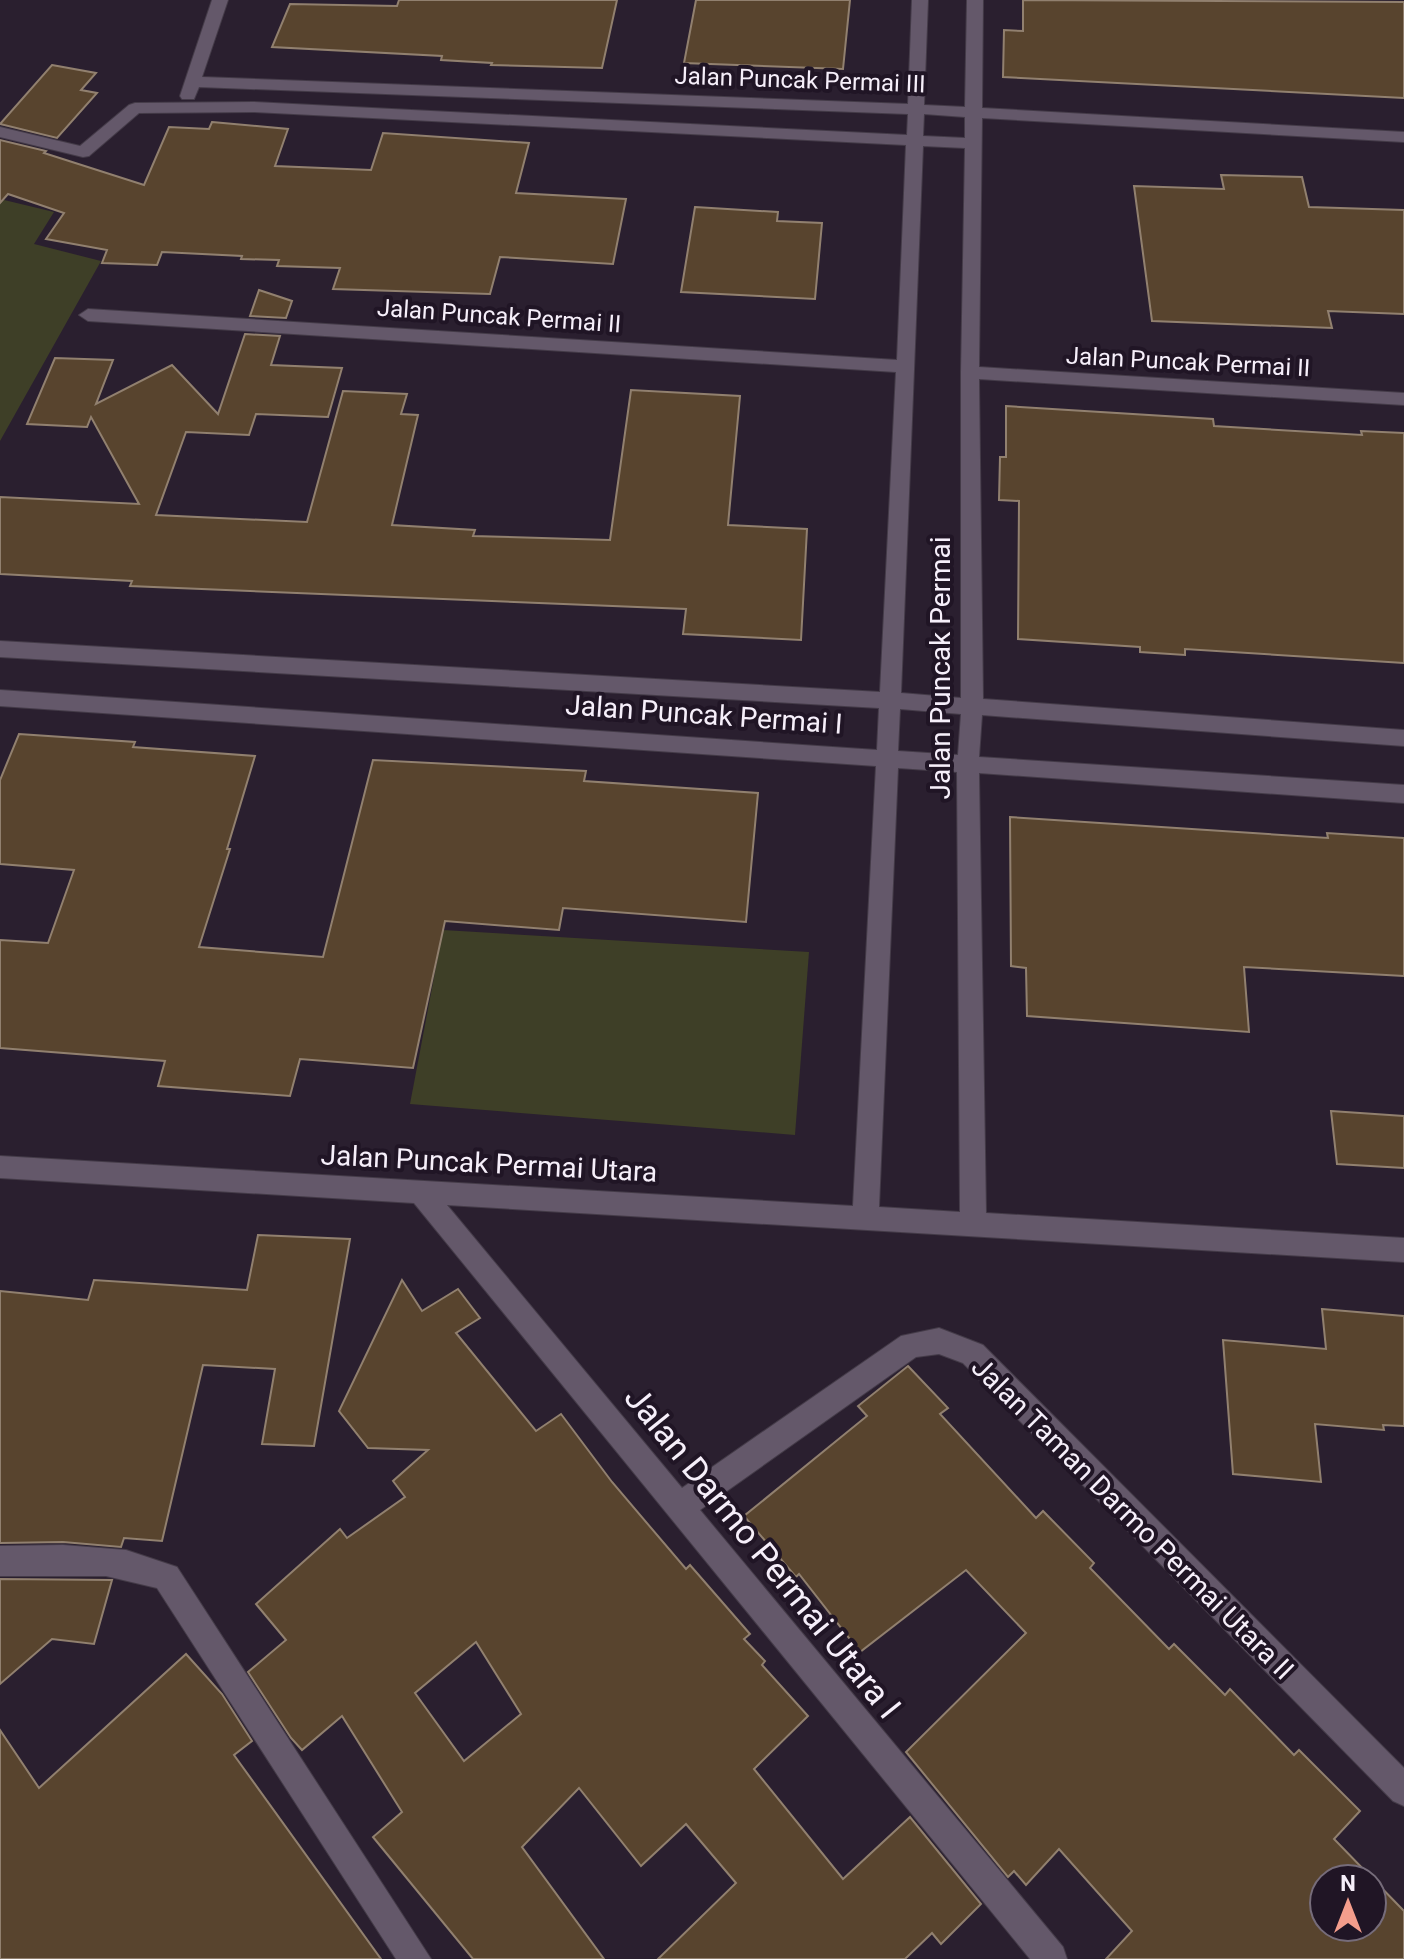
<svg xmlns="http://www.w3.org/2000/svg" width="1404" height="1959" font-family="Roboto,sans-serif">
<rect width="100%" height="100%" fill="#2a1f2f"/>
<!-- green -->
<g fill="#3e3f27">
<polygon points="0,199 54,212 34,244 101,261 0,441"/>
<polygon points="443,930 809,952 795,1135 410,1104"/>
</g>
<!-- building -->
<g fill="#58442e" stroke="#91806f" stroke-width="2" fill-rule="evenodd">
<polygon points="399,0 617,0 602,68 491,65 492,63 441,60 442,56 272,47 290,4 397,6"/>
<polygon points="696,0 850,0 843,69 684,63"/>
<polygon points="1023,0 1404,2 1404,98 1003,77 1004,30 1023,31"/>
<polygon points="52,65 96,73 81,90 97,93 57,138 0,124"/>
<polygon points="212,122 288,129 275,166 371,170 383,133 529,143 516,193 626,199 613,264 500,257 490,294 333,289 340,268 277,266 279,260 241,259 242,256 162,252 157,265 102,263 107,250 46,239 64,213 8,194 0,203 0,140 46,151 44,153 144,185 169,127 209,129"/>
<polygon points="1221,175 1302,177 1309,207 1404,210 1404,314 1328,311 1332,328 1152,321 1134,186 1224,189"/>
<polygon points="695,207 778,212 777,221 822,223 815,299 681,292"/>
<polygon points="259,290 292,301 286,318 250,316"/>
<polygon points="245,334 280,336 271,365 342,368 328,417 256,414 249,435 186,432 156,515 307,522 343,391 407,394 401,414 418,415 392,525 475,530 473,536 610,540 631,390 740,396 728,525 807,529 801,640 683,634 686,609 130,586 132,581 0,574 0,497 139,504 91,417 87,427 27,424 55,358 113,360 96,404 172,365 218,414"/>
<polygon points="1006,406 1213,419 1214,426 1362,435 1361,431 1404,433 1404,663 1185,649 1185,655 1140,652 1140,647 1018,639 1019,501 999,500 1000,457 1006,457"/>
<polygon points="19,734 135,742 133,747 255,756 227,849 230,849 199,947 323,957 373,760 586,771 584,781 758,793 746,922 563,908 559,930 445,921 413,1068 300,1059 290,1096 158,1086 165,1061 0,1048 0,940 48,943 74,870 0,864 0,780"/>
<polygon points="1010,817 1328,838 1327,833 1404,838 1404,976 1244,967 1249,1032 1027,1016 1026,968 1011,966"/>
<polygon points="1331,1111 1404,1116 1404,1168 1337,1164"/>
<polygon points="258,1235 350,1239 314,1446 262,1444 275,1369 203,1365 162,1541 124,1538 121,1547 63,1542 0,1543 0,1291 88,1300 94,1280 247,1290"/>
<path d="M 402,1280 L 422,1311 L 458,1289 L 480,1318 L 456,1333 L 536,1431 L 561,1414 L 612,1482 L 686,1569 L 690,1565 L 750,1634 L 744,1639 L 765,1661 L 762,1665 L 808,1716 L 754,1769 L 843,1879 L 910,1817 L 981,1904 L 941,1944 L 932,1933 L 905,1959 L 658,1959 L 736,1883 L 686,1824 L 641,1866 L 579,1788 L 522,1847 L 604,1959 L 473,1959 L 373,1837 L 402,1812 L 342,1716 L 302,1750 L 291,1738 L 248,1672 L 286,1640 L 256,1604 L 340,1529 L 347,1538 L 405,1497 L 393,1481 L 428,1450 L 368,1448 L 339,1411 ZM 476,1642 L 521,1714 L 464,1761 L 415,1693 Z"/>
<polygon points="1322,1309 1404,1316 1404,1426 1383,1425 1384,1430 1315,1424 1321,1482 1233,1474 1223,1340 1326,1349"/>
<path d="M 908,1366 L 948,1408 L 940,1414 L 1036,1518 L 1043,1511 L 1094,1563 L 1090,1568 L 1169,1649 L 1174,1644 L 1225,1695 L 1230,1689 L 1294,1755 L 1299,1750 L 1360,1811 L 1334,1839 L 1404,1911 L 1404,1959 L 1106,1959 L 1132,1931 L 1059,1849 L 1026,1885 L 1014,1871 L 1008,1877 L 906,1752 L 1026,1633 L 966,1570 L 860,1652 L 799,1574 L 796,1577 L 744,1516 L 867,1416 L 858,1406 ZM 1324,1879 L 1372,1879 L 1372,1927 L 1324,1927 Z"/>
<polygon points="0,1579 112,1580 94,1644 52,1639 0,1684"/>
<polygon points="186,1654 222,1694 252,1741 234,1755 381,1959 0,1959 0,1730 39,1788"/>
</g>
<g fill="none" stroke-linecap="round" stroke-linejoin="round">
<!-- minor casing -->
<g stroke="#443b48" stroke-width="2">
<g id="minor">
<path d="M 212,0 L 228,0 L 202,77 L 908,104 L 912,0 L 928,0 L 924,105 L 965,107 L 967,0 L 983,0 L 982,108 L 1404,132 L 1404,142 L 982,118 L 979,367 L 1404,393 L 1404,405 L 979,379 L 983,699 L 1404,730 L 1404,746 L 982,715 L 979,757 L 1404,785 L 1404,803 L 979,773 L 986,1213 L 1404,1238 L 1404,1262 L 447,1205 L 682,1488 L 901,1336 L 939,1328 L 983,1345 L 1404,1768 L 1404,1806 L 1393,1801 L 963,1363 L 939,1354 L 916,1357 L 700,1510 L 1063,1947 L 1067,1959 L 1030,1959 L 414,1203 L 0,1178 L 0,1156 L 853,1206 L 876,766 L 0,706 L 0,690 L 877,750 L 879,708 L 0,657 L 0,641 L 880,692 L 896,372 L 88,321 L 79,315 L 88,309 L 897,360 L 906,145 L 254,112 L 139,113 L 89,156 L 83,157 L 0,137 L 0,127 L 80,146 L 129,105 L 135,103 L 254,102 L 907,135 L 908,114 L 199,87 L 194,99 L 182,99 L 180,96 ZM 924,114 L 965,117 L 965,138 L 923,136 ZM 923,146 L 965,148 L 961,372 L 961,698 L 901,693 ZM 900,709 L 961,714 L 958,755 L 898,751 ZM 898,768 L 957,772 L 960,1212 L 879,1207 Z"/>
<polygon points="63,1545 126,1550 177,1567 431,1959 396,1959 157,1588 106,1576 0,1576 0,1546"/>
</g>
</g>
<!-- minor -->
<use href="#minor" fill="#64586a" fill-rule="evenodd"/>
</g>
<g text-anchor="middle" stroke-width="8" stroke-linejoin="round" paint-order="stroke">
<!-- far-street labels -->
<g font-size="24" fill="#f6effa" stroke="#201525">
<text transform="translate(800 80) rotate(2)" y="8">Jalan Puncak Permai III</text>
<text transform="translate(499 316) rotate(4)" y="8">Jalan Puncak Permai II</text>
<text transform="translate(1188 362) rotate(3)" y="8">Jalan Puncak Permai II</text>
</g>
<!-- street labels -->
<g font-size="28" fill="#f6effa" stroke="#201525">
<text transform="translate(940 668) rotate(-90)" y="10">Jalan Puncak Permai</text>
<text transform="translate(704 714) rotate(4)" y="10">Jalan Puncak Permai I</text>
<text transform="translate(489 1163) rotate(3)" y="10">Jalan Puncak Permai Utara</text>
<text transform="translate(1133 1518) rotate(45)" y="10">Jalan Taman Darmo Permai Utara II</text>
</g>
<!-- near-street labels -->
<g font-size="34" fill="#f6effa" stroke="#201525">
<text transform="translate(763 1552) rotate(51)" y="12">Jalan Darmo Permai Utara I</text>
</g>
</g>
<!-- north arrow -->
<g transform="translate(1348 1903)"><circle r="38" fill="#201525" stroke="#766c7a" stroke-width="2"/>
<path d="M0-6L14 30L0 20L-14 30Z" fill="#f49d8c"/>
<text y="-12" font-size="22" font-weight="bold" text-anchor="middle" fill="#f6effa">N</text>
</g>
</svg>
